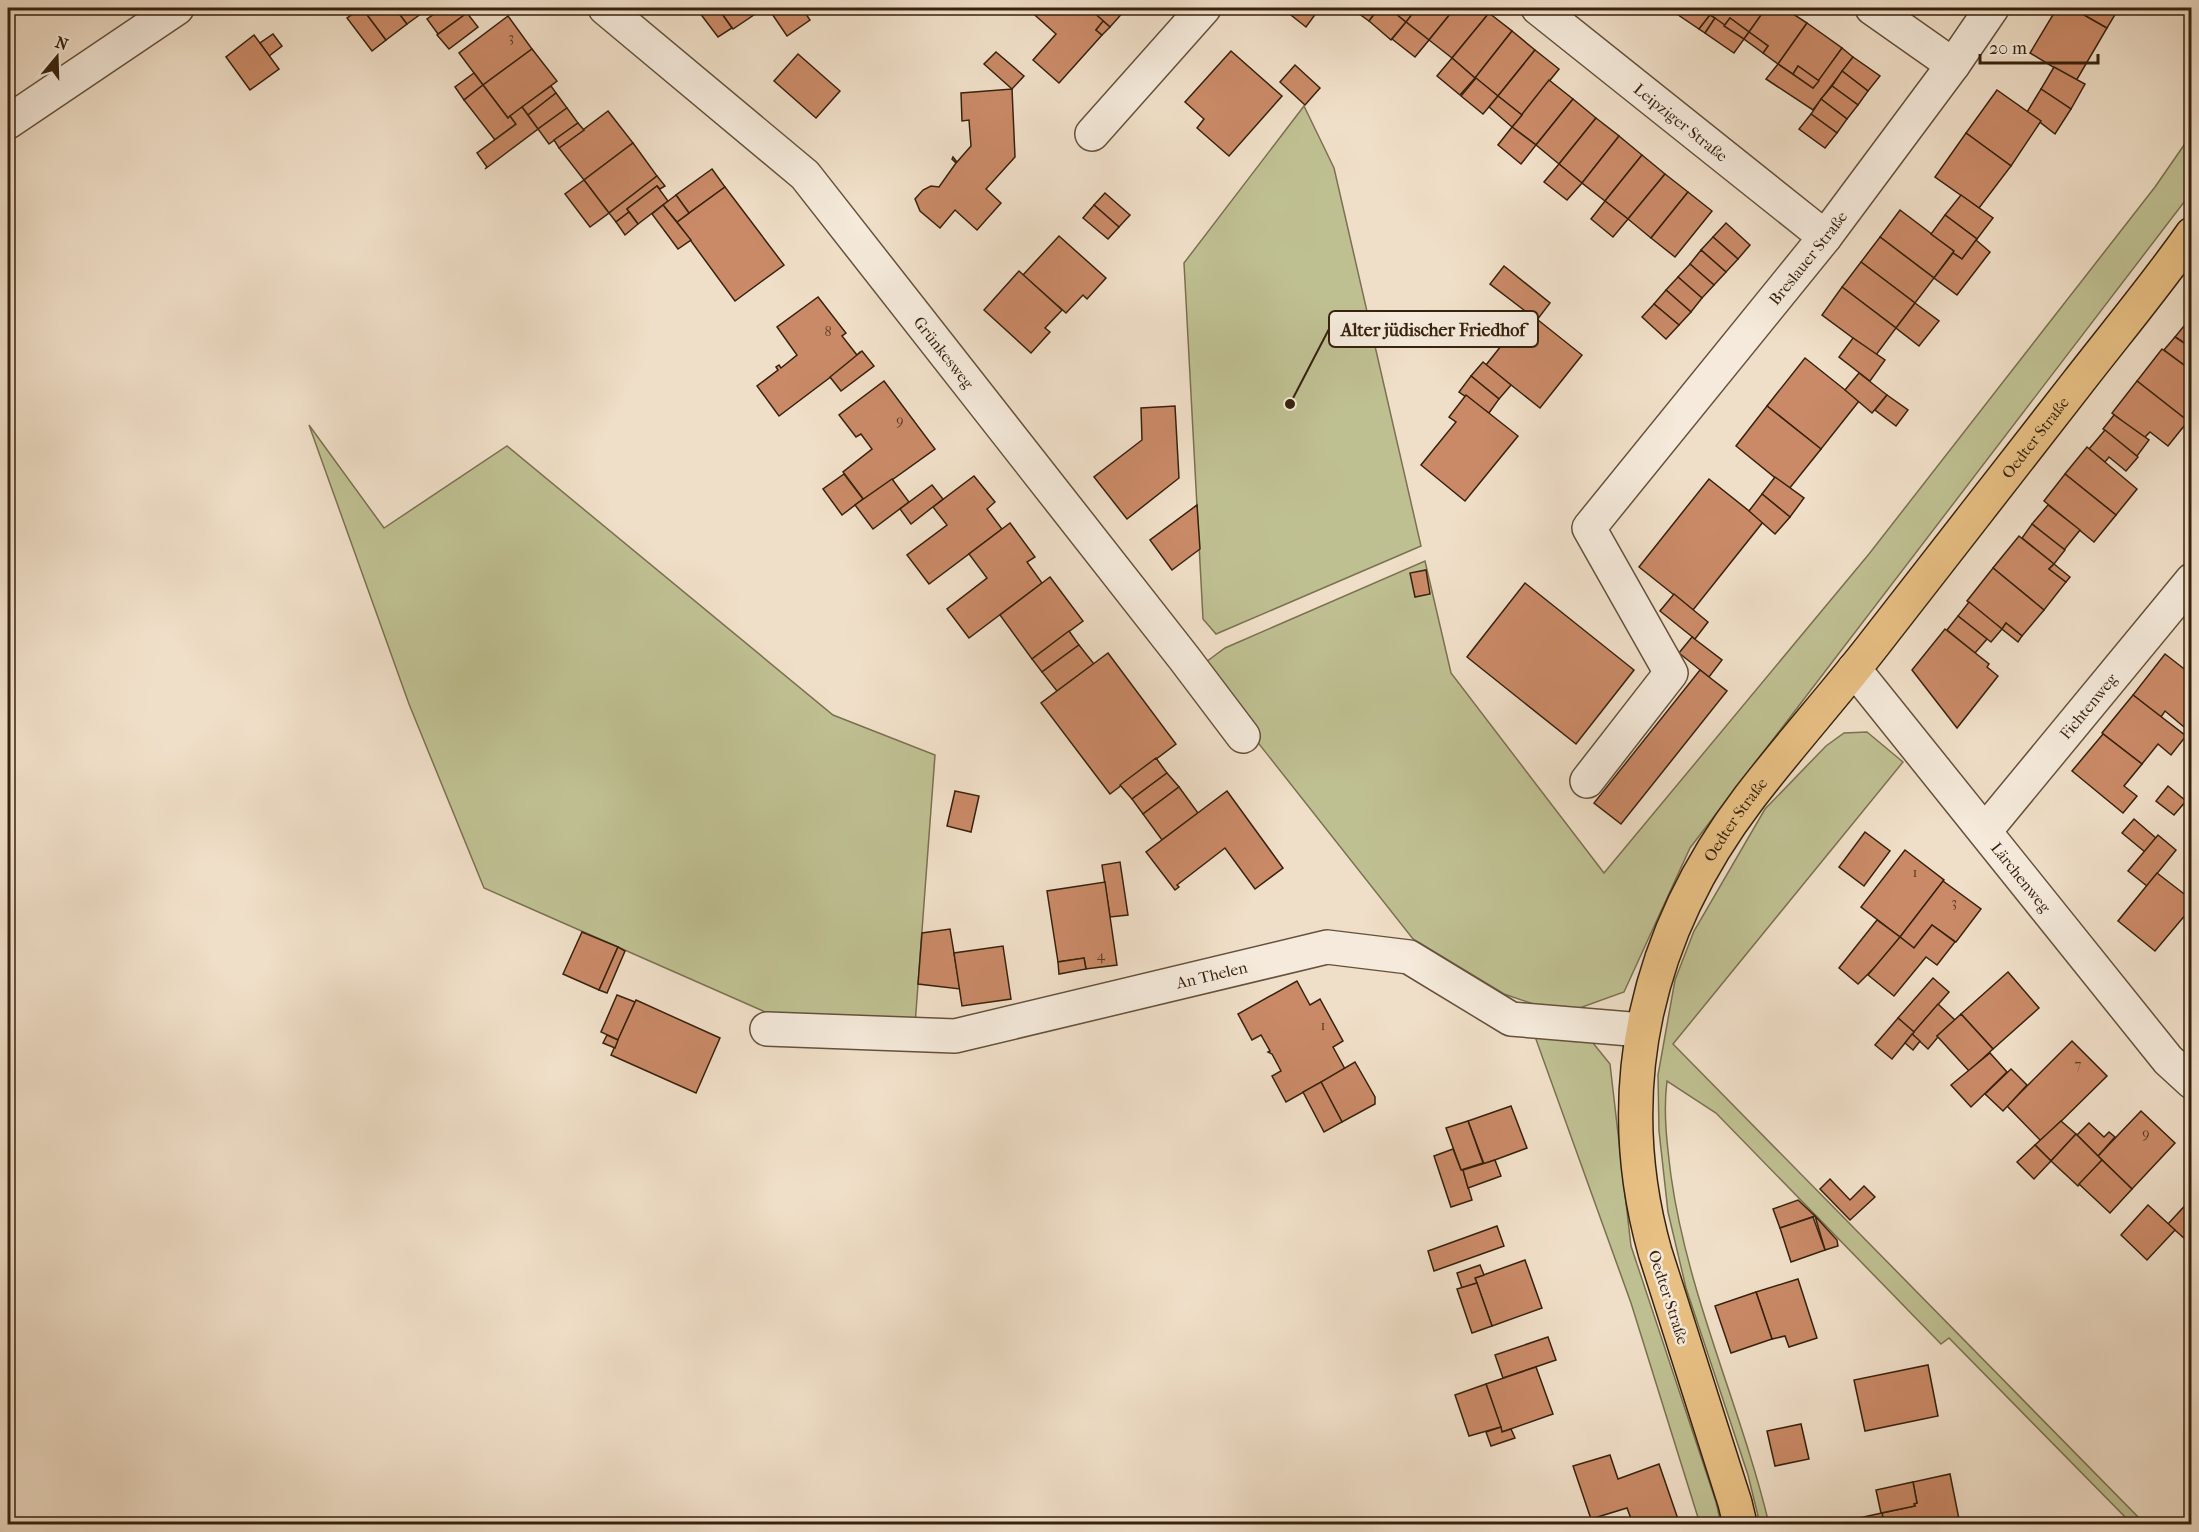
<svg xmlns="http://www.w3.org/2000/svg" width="2199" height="1532" font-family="'IM FELL French Canon',serif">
<rect width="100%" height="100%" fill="#f0dfc8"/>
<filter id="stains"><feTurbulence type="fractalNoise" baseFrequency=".00333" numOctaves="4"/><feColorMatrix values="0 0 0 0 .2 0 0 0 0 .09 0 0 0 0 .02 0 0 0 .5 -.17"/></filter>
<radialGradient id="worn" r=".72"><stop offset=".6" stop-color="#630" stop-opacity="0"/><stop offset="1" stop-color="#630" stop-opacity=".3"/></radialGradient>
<!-- green -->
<g fill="#bfc092" stroke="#7b7150" stroke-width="1.5">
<polygon points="1304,106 1334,168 1421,546 1216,634 1203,619 1184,263"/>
<polygon points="2191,135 2191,193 1690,848 1624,992 1563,1014 1504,994 1413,939 1207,678 1206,662 1225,648 1425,561 1451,673 1604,873 1869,554 2155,187"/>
<polygon points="309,425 384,528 507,446 833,715 935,755 915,1025 770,1014 484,888 409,704"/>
<path d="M 1867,732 L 1903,762 L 1673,1044 L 2145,1524 L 2132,1524 L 1949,1338 L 1941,1344 L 1716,1113 L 1667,1081 C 1663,1113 1667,1144 1671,1176 C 1688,1297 1741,1407 1769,1524 L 1760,1524 L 1748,1475 L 1686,1288 L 1668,1212 L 1659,1131 L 1658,1075 L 1675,980 L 1694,931 L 1765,809 L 1826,746 L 1844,733 Z"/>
<polygon points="1533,1031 1589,1038 1610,1064 1631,1246 1716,1502 1721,1524 1700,1524 1631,1303"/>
</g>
<!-- building -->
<g fill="#ca8a67" stroke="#37220e" stroke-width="1.5">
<polygon points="362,8 386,40 372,51 347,18"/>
<polygon points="362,8 395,8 407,24 386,40"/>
<polygon points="395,8 429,8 407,24"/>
<polygon points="443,8 463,8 467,13 438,34 427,19"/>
<polygon points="696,8 718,8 732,28 718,37"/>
<polygon points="718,8 764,8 733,29"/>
<polygon points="768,8 802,8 810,20 787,36"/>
<polygon points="1027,8 1089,8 1104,21 1096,30 1102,35 1059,83 1033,60 1056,34"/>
<polygon points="1089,8 1124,8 1126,9 1110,27"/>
<polygon points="1282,8 1311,8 1317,12 1306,27"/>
<polygon points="1351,8 1379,8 1369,21"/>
<polygon points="1379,8 1389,8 1406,22 1391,40 1369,21"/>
<polygon points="1389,8 1417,8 1406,22"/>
<polygon points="1417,8 1455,8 1429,40 1406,22"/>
<polygon points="1455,8 1483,8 1489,13 1452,58 1429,40"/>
<polygon points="1668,8 1699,8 1710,15 1699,29"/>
<polygon points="1699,8 1715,8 1710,15"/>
<polygon points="1715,8 1766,8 1749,32 1730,18 1724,26 1710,15"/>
<polygon points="1766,8 1784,8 1807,23 1778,64 1763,53 1768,46 1749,32"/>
<polygon points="2057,8 2072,8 2107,28 2076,81 2030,53"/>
<polygon points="2072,8 2110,8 2116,13 2107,28"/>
<polygon points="467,13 478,27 449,49 437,35"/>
<polygon points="1489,13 1512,31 1475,78 1452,58"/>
<polygon points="1710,15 1715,18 1705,33 1699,29"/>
<polygon points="508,16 532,49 483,85 459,53"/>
<polygon points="1715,18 1744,39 1734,53 1705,33"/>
<polygon points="1730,18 1749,32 1744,39 1724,26"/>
<polygon points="1103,21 1110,27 1102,35 1096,30"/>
<polygon points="1406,22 1429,40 1415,57 1392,39"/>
<polygon points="1807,23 1842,48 1819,81 1798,66 1793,74 1778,64"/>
<polygon points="1512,31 1535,50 1498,96 1475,78"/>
<polygon points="1749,32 1768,46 1763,53 1744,39"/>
<polygon points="273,34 282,46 269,56 260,43"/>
<polygon points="254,35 279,69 250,90 226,57"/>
<polygon points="1842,48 1853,57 1813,110 1766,79 1778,64 1813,88"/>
<polygon points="532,49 557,81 508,118 483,85"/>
<polygon points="1535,50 1559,69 1522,115 1498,96"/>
<polygon points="1231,51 1282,96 1229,156 1197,128 1204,119 1185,102"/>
<polygon points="996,52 1024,76 1012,89 984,64"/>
<polygon points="798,54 840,91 816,118 774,81"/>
<polygon points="1853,57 1880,76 1868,91 1842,71"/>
<polygon points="1452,58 1475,78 1460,95 1437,76"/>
<polygon points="1295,65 1320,88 1305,105 1280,82"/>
<polygon points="1798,66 1819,81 1813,88 1793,74"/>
<polygon points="2054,67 2085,84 2071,109 2041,89"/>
<polygon points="1842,71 1868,91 1858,105 1832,86"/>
<polygon points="474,73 483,85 464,100 455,87"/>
<polygon points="1476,78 1498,96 1483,114 1461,96"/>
<polygon points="1549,80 1573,99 1536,145 1512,127"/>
<polygon points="483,85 508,118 510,116 516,124 495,140 464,100"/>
<polygon points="551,86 556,93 528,115 522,107"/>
<polygon points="1832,86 1858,105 1847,119 1821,99"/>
<polygon points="1012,89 1015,157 986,189 1001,203 977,230 955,210 940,228 920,211 915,199 923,190 931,186 939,187 956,163 952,159 953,157 957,162 971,146 969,120 962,121 961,93"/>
<polygon points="2041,89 2071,109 2055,134 2027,112"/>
<polygon points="1997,90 2041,121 2011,166 1966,133"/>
<polygon points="556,93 567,108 538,129 528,115"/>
<polygon points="1498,96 1522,115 1512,127 1489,107"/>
<polygon points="1573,99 1596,118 1559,164 1536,145"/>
<polygon points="1821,99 1847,119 1837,133 1811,114"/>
<polygon points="522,107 538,129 485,169 487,167 477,153 516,124 510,116"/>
<polygon points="567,108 578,123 549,144 538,129"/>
<polygon points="608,111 633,143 584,180 559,148"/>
<polygon points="1811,114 1837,133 1825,148 1799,129"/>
<polygon points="1596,118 1619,136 1582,183 1559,164"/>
<polygon points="578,123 584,130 559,148 554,140"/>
<polygon points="1512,127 1536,145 1521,164 1498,145"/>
<polygon points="1966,133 2011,166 1979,208 1935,177"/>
<polygon points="1619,136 1642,155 1605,201 1582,183"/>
<polygon points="633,143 657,176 609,213 584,180"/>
<polygon points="1642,155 1665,174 1628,219 1605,201"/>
<polygon points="1559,164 1582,183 1567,200 1544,182"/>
<polygon points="712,169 725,187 689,213 676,195"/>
<polygon points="1665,174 1688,192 1651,238 1628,219"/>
<polygon points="657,176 665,186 660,189 657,186 627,209 629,212 616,222 609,213"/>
<polygon points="584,180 609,213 590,227 565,194"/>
<polygon points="657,186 668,201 638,224 627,209"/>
<polygon points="725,187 784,265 735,301 677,222"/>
<polygon points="1688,192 1712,211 1675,257 1651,238"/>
<polygon points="1105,193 1130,215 1119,227 1094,205"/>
<polygon points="676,195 689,213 677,222 663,205"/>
<polygon points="1961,195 1993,218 1977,239 1945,215"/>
<polygon points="1605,201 1628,219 1613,237 1591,219"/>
<polygon points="663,205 691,240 678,249 652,214"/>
<polygon points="1094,205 1119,227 1108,239 1083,218"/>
<polygon points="1900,210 1954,251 1934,278 1880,237"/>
<polygon points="629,212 638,224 625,235 616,222"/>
<polygon points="1945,215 1977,239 1962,259 1953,253 1954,251 1931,234"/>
<polygon points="1726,223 1750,245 1738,259 1713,237"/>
<polygon points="1059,236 1106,278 1087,299 1083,295 1066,313 1023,275"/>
<polygon points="1713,237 1738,259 1726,272 1701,250"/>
<polygon points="1880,237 1934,278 1915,303 1861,262"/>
<polygon points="1976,240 1990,252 1957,295 1934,278 1953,253 1962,259"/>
<polygon points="1701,250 1726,272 1714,285 1690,264"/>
<polygon points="1861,262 1915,303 1896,328 1842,287"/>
<polygon points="1690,264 1714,285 1702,298 1678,277"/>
<polygon points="1504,266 1550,303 1537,320 1490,284"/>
<polygon points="1019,271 1062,310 1045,328 1050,332 1031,353 984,310"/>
<polygon points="1678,277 1702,298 1691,312 1666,290"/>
<polygon points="1842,287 1896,328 1876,355 1822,315"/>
<polygon points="1666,290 1691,312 1679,325 1654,304"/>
<polygon points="818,297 846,333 842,336 857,355 860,352 861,354 779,416 757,386 778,370 776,367 779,365 781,368 797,355 777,327"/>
<polygon points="1915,303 1939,321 1919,346 1896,328"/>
<polygon points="1654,304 1679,325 1666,339 1642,317"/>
<polygon points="1528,312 1582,355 1540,408 1486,365"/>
<polygon points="2192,316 2192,348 2175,337"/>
<polygon points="2175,337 2192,348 2192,371 2164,350"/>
<polygon points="1853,338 1885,360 1870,381 1839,357"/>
<polygon points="2162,349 2192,371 2192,417 2188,421 2137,381"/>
<polygon points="862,351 874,366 841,391 830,377"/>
<polygon points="1805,358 1859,401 1821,449 1767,406"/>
<polygon points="1483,362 1511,385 1499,399 1471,376"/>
<polygon points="1859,373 1887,395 1872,413 1845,390"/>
<polygon points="1471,376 1499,399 1489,413 1459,392"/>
<polygon points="884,381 935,449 864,500 843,472 872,449 861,434 856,437 839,415"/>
<polygon points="2137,381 2188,421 2168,446 2150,432 2144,438 2112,413"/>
<polygon points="1466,395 1518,436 1465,501 1421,465 1456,422 1449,417"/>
<polygon points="1887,395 1908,410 1896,426 1875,410"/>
<polygon points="1175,406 1179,478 1127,519 1094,477 1142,440 1141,408"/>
<polygon points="1767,406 1821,449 1789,489 1736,446"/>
<polygon points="2114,415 2149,440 2137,456 2103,429"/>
<polygon points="2105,430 2138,457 2126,471 2109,457 2105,462 2089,449"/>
<polygon points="2087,447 2137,489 2116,515 2065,474"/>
<polygon points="844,474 863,499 842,515 823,489"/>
<polygon points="2065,474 2116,515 2094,542 2044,501"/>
<polygon points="974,476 995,502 987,509 1002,529 929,584 907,555 947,525 933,507"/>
<polygon points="1775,477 1804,498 1790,517 1762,494"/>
<polygon points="892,479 909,502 873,529 855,505"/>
<polygon points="1709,479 1763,522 1693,610 1639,567"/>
<polygon points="932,485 943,499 911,524 900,509"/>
<polygon points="1762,494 1790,517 1775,534 1749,511"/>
<polygon points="1197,505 1200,549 1172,570 1150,540"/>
<polygon points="2048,505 2080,530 2064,550 2032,524"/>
<polygon points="1010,523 1035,557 1027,562 1042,583 969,638 947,609 987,578 969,554"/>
<polygon points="2032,524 2065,550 2054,564 2022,538"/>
<polygon points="2019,536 2054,564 2049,569 2066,582 2044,610 1993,568"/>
<polygon points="2054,564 2070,577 2066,582 2049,569"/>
<polygon points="1993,568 2044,610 2022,636 2006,623 2002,629 1967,601"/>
<polygon points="1426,570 1430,594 1415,597 1410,573"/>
<polygon points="1050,577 1083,621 1032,659 1000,615"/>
<polygon points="1525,583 1634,670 1576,744 1467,657"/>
<polygon points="1674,594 1708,622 1695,639 1660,611"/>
<polygon points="1969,602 2002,629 1991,642 1958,616"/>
<polygon points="1958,616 1987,639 1975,653 1947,630"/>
<polygon points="2006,623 2022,636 2018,642 2002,629"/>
<polygon points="1945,629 1989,664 1987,667 1998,676 1957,728 1912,670"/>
<polygon points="1069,631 1079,645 1042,672 1032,659"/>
<polygon points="1692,637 1722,660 1709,677 1679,653"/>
<polygon points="1079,645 1094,664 1057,691 1042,672"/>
<polygon points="1108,653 1176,744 1110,794 1041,703"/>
<polygon points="2165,654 2192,675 2190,732 2165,711 2161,717 2133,695"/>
<polygon points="1700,670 1727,691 1621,824 1594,803"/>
<polygon points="2133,695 2186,736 2171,755 2158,744 2142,764 2102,733"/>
<polygon points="2103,734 2142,764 2124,786 2137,796 2123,813 2072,771"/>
<polygon points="1156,758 1167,773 1132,799 1120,785"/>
<polygon points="1167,773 1179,787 1143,814 1132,799"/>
<polygon points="2168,786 2186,801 2174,815 2156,801"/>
<polygon points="1179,787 1198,813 1162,840 1143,814"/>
<polygon points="955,791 979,796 971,832 947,826"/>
<polygon points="1227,791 1283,868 1255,889 1225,848 1177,885 1179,887 1175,890 1146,852"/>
<polygon points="2134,819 2156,838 2145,852 2122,833"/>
<polygon points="1865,832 1890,851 1864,886 1839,867"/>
<polygon points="2158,835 2176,850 2147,886 2128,871"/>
<polygon points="1905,850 1944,880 1900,937 1861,907"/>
<polygon points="1120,862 1128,915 1110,917 1102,865"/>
<polygon points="2157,873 2192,900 2192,907 2155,951 2118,921"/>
<polygon points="1943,881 1981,909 1956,942 1932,925 1914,948 1900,937"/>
<polygon points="1105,882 1117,965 1086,969 1084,958 1058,962 1047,891"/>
<polygon points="1877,920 1900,937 1881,961 1858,984 1839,968"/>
<polygon points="1932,925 1955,942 1937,965 1926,957 1894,996 1868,975 1900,937 1914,948"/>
<polygon points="950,929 960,989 918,984 922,933"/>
<polygon points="582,932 618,947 599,990 563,974"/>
<polygon points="1003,946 1011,999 962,1006 954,953"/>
<polygon points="618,947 625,951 607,993 599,990"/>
<polygon points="1084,958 1086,969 1059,974 1058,962"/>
<polygon points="2008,972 2039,1008 1993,1049 1961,1014"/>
<polygon points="1933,978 1949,992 1914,1032 1898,1018"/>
<polygon points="1297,981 1310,1005 1320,999 1343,1041 1333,1047 1345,1069 1286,1102 1272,1076 1281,1071 1272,1054 1268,1052 1270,1051 1261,1035 1252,1040 1238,1014"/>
<polygon points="617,995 635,1002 618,1040 601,1032"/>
<polygon points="636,1000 720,1038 696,1093 611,1055"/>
<polygon points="1938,1004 1955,1020 1937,1036 1938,1037 1928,1049 1912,1034"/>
<polygon points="1961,1014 1993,1049 1969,1071 1937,1036"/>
<polygon points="1898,1018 1914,1032 1892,1059 1875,1045"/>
<polygon points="1912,1034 1920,1041 1913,1050 1905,1043"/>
<polygon points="607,1035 618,1040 615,1048 603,1043"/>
<polygon points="2072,1041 2107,1076 2041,1141 2007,1106"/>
<polygon points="1990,1053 2007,1072 1971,1107 1951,1085"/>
<polygon points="1355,1062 1375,1097 1375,1104 1342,1122 1321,1082"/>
<polygon points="2011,1069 2027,1085 2003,1111 1985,1094"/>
<polygon points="1321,1082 1342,1122 1324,1132 1303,1092"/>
<polygon points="1511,1106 1527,1148 1484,1164 1468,1121"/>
<polygon points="2141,1111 2175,1143 2132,1189 2098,1156"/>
<polygon points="1468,1121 1483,1163 1461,1170 1446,1128"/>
<polygon points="2061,1121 2076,1134 2051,1161 2035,1145"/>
<polygon points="2089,1123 2104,1137 2109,1132 2115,1137 2098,1156 2077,1135"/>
<polygon points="2076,1134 2102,1160 2078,1186 2051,1161"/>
<polygon points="2035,1145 2051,1161 2034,1179 2017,1162"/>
<polygon points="1453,1149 1461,1170 1463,1170 1472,1200 1451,1207 1434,1156"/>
<polygon points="1495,1160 1501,1176 1468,1188 1463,1170"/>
<polygon points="2102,1160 2132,1189 2110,1213 2079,1184"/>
<polygon points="1830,1179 1850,1200 1864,1186 1875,1197 1850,1220 1820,1189"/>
<polygon points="2192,1198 2192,1245 2168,1224"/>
<polygon points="1798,1200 1815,1216 1780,1228 1773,1209"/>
<polygon points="2148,1205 2175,1230 2147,1260 2121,1235"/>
<polygon points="1815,1216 1837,1240 1838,1246 1825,1250"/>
<polygon points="1813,1217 1825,1250 1791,1262 1780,1228"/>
<polygon points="1497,1226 1504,1246 1434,1271 1428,1251"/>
<polygon points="1525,1260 1542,1308 1492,1326 1475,1278"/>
<polygon points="1480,1265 1484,1275 1475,1278 1477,1283 1462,1288 1457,1273"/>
<polygon points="1798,1279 1817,1338 1789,1347 1785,1336 1772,1339 1756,1292"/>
<polygon points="1477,1283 1492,1326 1472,1333 1457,1289"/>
<polygon points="1756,1292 1772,1339 1731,1353 1715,1306"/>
<polygon points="1548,1337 1556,1360 1503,1378 1495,1355"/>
<polygon points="1928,1365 1938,1416 1865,1431 1854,1380"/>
<polygon points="1536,1367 1553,1414 1502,1432 1486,1384"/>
<polygon points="1486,1384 1501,1427 1469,1436 1455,1395"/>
<polygon points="1801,1424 1809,1459 1775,1466 1767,1431"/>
<polygon points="1501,1427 1502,1432 1511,1429 1515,1438 1491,1446 1486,1432"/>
<polygon points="1610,1455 1618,1479 1659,1464 1679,1522 1672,1524 1633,1524 1627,1508 1591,1519 1573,1466"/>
<polygon points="1950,1474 1960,1524 1884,1524 1882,1513 1915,1506 1914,1504 1917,1503 1913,1482"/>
<polygon points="1913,1482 1917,1503 1914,1504 1915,1506 1881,1513 1876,1490"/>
<polygon points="2192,1512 2192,1524 2185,1524 2182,1522"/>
<polygon points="1882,1513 1884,1524 1846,1524 1845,1521"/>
</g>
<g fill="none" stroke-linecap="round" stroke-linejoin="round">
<!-- minor casing -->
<g stroke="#65513c" stroke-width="36">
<g id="minor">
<path id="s1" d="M 605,8 L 805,175 L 1184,658 L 1243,736"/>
<path id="s2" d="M 1538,8 L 1825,237"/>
<polyline points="1872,8 1953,65"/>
<polyline points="8,122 177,8"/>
<polyline points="1092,134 1204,8"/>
<path id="s3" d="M 1854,669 L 2168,1060 L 2192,1082"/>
<path id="s4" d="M 1587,781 L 1671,673 L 1589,528 L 1825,237 L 1953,65 L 1992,8"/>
<path id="s5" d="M 1985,831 L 2192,580"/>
<path id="s6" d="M 767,1029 L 955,1036 L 1327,947 L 1409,957 L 1511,1019 L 1642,1030"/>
</g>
</g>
<!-- major casing -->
<g stroke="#37220e" stroke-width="36">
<g id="major">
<path id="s7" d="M 1740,1524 L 1735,1503 L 1655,1252 C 1609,1088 1647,932 1749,798 C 1788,747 1831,699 1871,648 C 1940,559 2009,471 2078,382 C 2116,333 2156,285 2192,234"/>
</g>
</g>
<!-- minor -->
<use href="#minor" stroke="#f5eadb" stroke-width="33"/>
<!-- major -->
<use href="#major" stroke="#e8c084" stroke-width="33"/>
</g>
<g text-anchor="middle" stroke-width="5" stroke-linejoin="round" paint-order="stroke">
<!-- number labels -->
<g font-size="14" fill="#5c3c24">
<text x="511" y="42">3</text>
<text x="828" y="336">8</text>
<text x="900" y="425">9</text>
<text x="1915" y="877">1</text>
<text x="1954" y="907">3</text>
<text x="1101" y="960">4</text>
<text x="1323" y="1030">1</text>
<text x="2078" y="1069">7</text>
<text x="2146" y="1138">9</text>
</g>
<!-- street labels -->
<g font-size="16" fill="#37220e" stroke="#f5eadb">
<text dy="6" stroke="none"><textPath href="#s2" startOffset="183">Leipziger Straße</textPath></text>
<text dy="6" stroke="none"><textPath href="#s4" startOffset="651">Breslauer Straße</textPath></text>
<text dy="6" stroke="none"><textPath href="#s1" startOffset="486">Grünkesweg</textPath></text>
<text dy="6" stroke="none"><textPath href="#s7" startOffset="1227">Oedter Straße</textPath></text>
<text dy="6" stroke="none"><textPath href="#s5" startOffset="162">Fichtenweg</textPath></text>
<text dy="6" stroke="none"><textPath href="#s7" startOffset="741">Oedter Straße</textPath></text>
<text dy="6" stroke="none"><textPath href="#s3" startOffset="267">Lärchenweg</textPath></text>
<text dy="6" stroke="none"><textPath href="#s6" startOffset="452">An Thelen</textPath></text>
<text transform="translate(1669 1297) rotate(72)" y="6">Oedter Straße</text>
</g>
</g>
<!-- callouts -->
<path fill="none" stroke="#37220e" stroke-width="2" d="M1290 404L1329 329"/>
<circle fill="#37220e" stroke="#f5eadb" stroke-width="2" cx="1290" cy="404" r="6"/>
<rect fill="#f5eadb" stroke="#37220e" stroke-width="2" x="1329" y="311" width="209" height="36" rx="6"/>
<g font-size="18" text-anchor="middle" font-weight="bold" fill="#37220e">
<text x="1433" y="336">Alter jüdischer Friedhof</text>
</g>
<!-- margin -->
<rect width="2199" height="1532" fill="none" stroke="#f0dfc8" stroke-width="30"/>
<rect x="9" y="9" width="2181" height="1514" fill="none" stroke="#37220e" stroke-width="3"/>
<rect x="15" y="15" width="2169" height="1502" fill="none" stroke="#37220e" stroke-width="1.5"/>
<!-- north arrow -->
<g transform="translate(57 57) rotate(19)" stroke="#f5eadb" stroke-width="4.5" paint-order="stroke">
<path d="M0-4.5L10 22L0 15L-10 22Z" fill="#37220e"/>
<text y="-9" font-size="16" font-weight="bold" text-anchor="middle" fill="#37220e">N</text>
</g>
<!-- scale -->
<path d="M1980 54v9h118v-9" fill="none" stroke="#37220e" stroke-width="3"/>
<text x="1989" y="54" font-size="18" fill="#37220e" stroke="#f5eadb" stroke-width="4.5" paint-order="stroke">20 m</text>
<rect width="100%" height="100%" filter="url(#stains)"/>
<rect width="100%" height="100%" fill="url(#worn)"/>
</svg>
